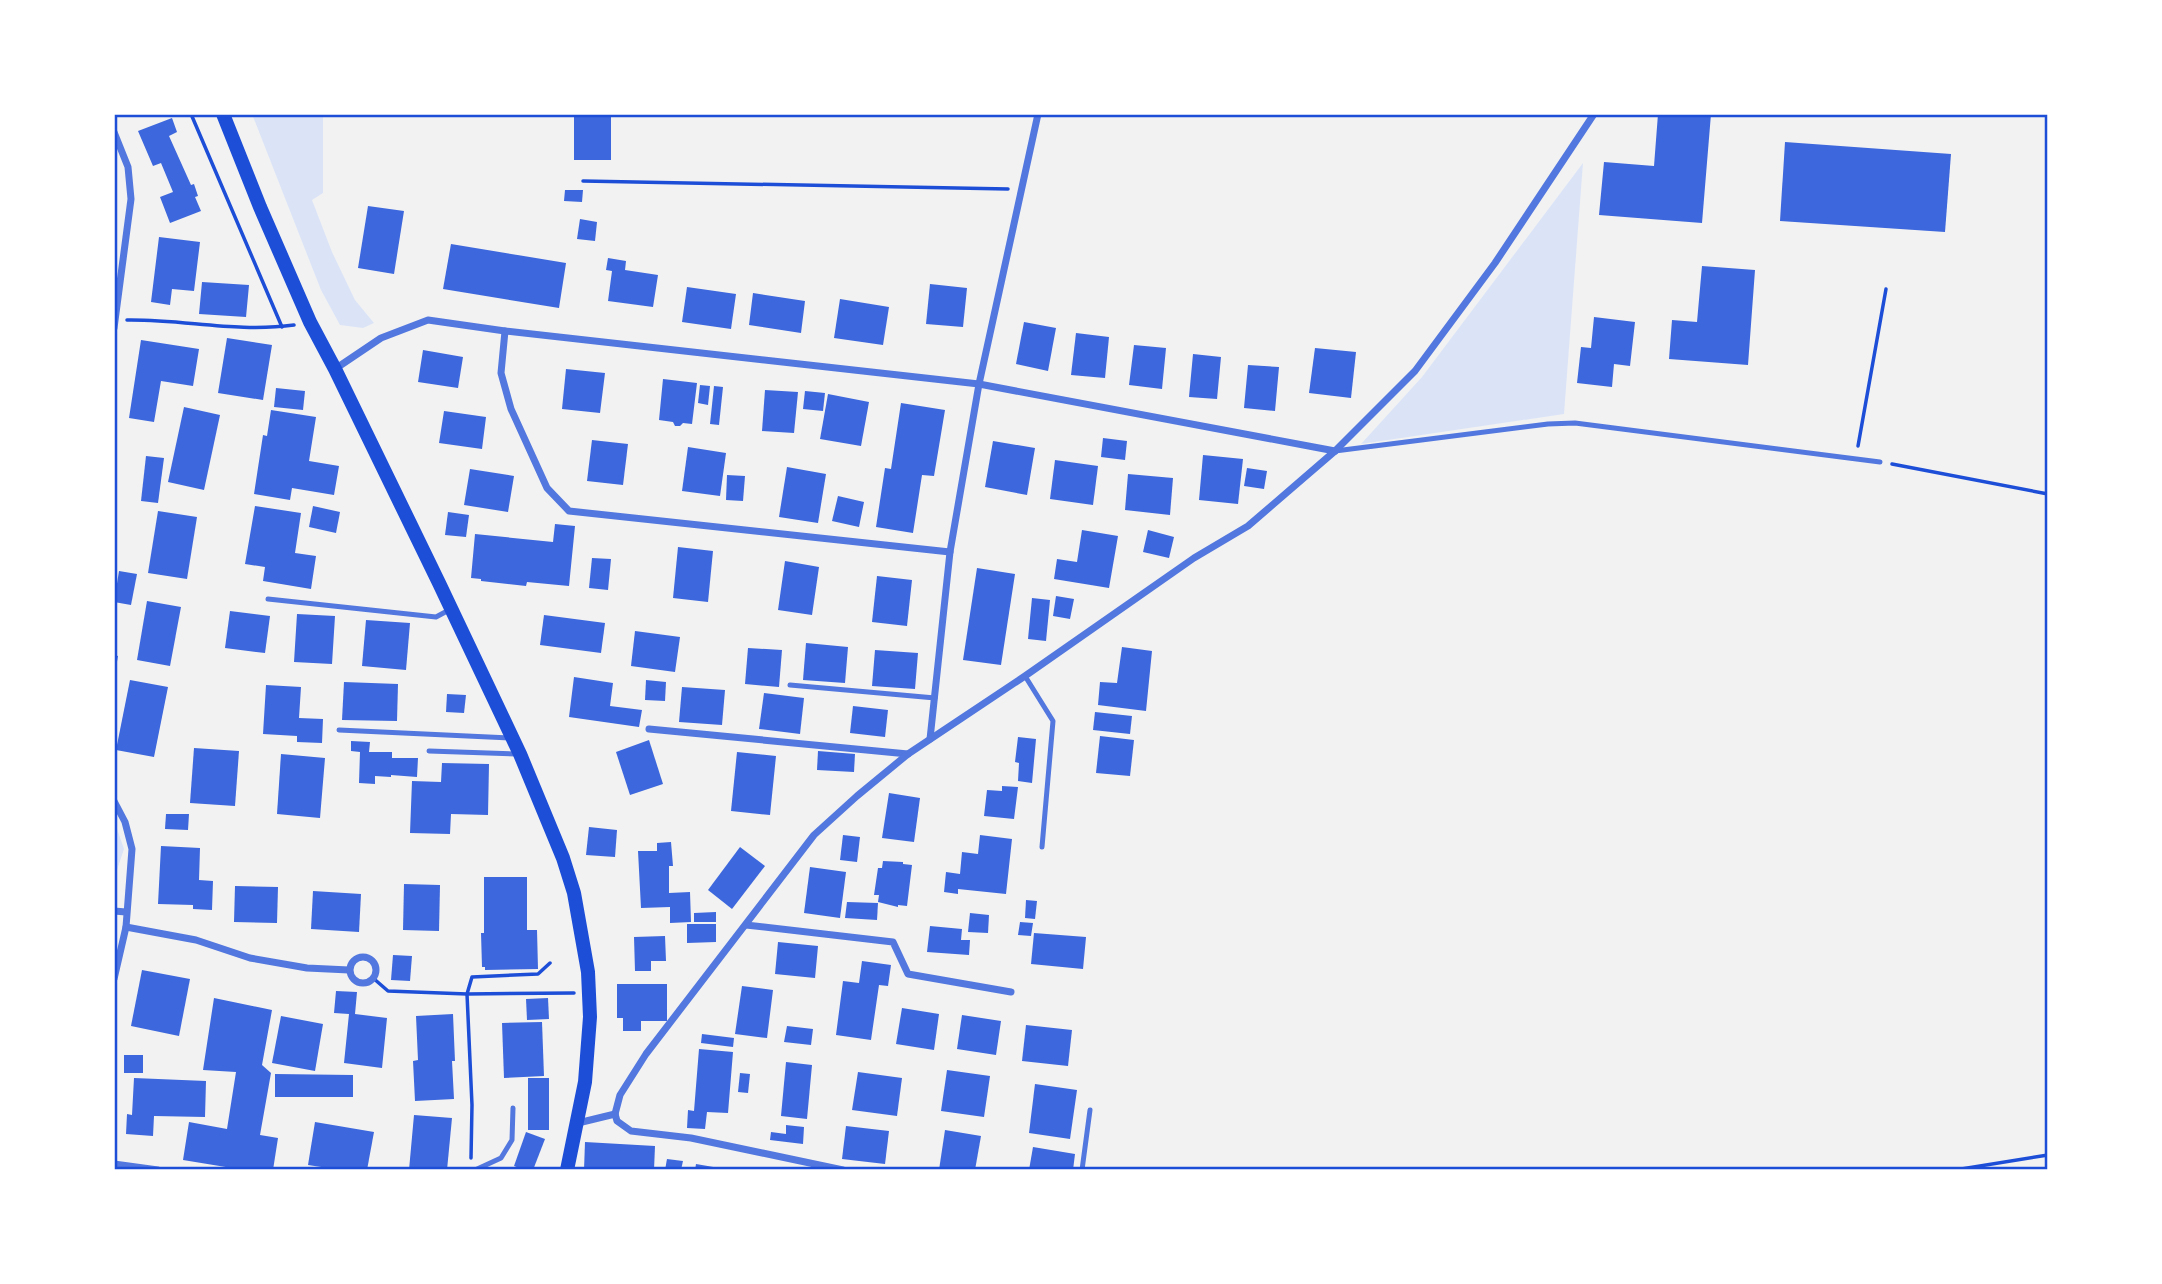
<svg xmlns="http://www.w3.org/2000/svg" width="2162" height="1284" font-family="'DejaVu Sans',sans-serif">
<rect width="100%" height="100%" fill="#f2f2f2"/>
<!-- green -->
<g fill="#dbe4f7">
<polygon points="252,114 323,114 323,193 312,200 332,252 355,300 374,323 363,328 340,325 321,290"/>
<polygon points="1583,163 1564,414 1361,444 1422,377"/>
<polygon points="114,820 124,849 114,879"/>
</g>
<!-- building -->
<g fill="#3d67dc">
<polygon points="1658,114 1711,114 1702,223 1599,215 1604,162 1654,166"/>
<rect x="574" y="117" width="37" height="43"/>
<polygon points="172,118 177,132 169,136 191,185 194,184 198,196 195,197 201,211 170,223 160,197 173,192 161,163 153,166 138,131"/>
<polygon points="1785,142 1951,154 1945,232 1780,221"/>
<polygon points="565,190 583,190 582,202 564,201"/>
<polygon points="368,206 404,211 394,274 358,268"/>
<polygon points="580,219 597,222 595,241 577,239"/>
<polygon points="159,237 200,242 194,291 172,289 170,305 151,302"/>
<polygon points="451,244 566,263 559,308 443,289"/>
<polygon points="608,258 626,261 625,270 658,275 653,307 608,301 612,271 606,270"/>
<polygon points="1702,266 1755,270 1748,365 1669,359 1672,320 1697,322"/>
<polygon points="202,282 249,285 246,317 199,314"/>
<polygon points="930,284 967,288 963,327 926,324"/>
<polygon points="687,287 736,294 731,329 682,322"/>
<polygon points="753,293 805,301 801,333 749,325"/>
<polygon points="840,299 889,307 883,345 834,338"/>
<polygon points="1594,317 1635,322 1630,366 1614,364 1612,387 1577,383 1581,347 1591,348"/>
<polygon points="1024,322 1056,328 1048,371 1016,364"/>
<polygon points="1076,333 1109,337 1105,378 1071,375"/>
<polygon points="227,338 272,345 263,400 218,393"/>
<polygon points="141,340 199,349 193,386 161,381 154,422 129,418"/>
<polygon points="1134,345 1166,348 1162,389 1129,385"/>
<polygon points="1315,348 1356,352 1351,398 1309,393"/>
<polygon points="423,350 463,357 458,388 418,382"/>
<polygon points="1193,354 1221,357 1217,399 1189,397"/>
<polygon points="1248,365 1279,367 1275,411 1244,408"/>
<polygon points="566,369 605,373 600,413 562,409"/>
<polygon points="663,379 697,383 692,424 683,423 680,426 675,426 673,422 659,420"/>
<polygon points="700,385 710,386 708,405 698,403"/>
<polygon points="714,386 723,387 719,425 710,424"/>
<polygon points="276,388 305,391 303,410 274,407"/>
<polygon points="765,390 798,392 794,433 762,431"/>
<polygon points="805,391 825,393 823,411 803,409"/>
<polygon points="828,394 869,402 861,446 820,439"/>
<polygon points="901,403 945,410 934,476 922,475 913,533 876,527 885,468 891,469"/>
<polygon points="184,407 220,415 204,490 168,482"/>
<polygon points="271,410 316,417 309,461 339,466 334,495 292,488 290,500 254,494 263,435 267,436"/>
<polygon points="444,411 486,417 482,449 439,443"/>
<polygon points="1103,438 1127,441 1125,460 1101,457"/>
<polygon points="592,440 628,444 623,485 587,481"/>
<polygon points="993,441 1035,448 1027,495 985,487"/>
<polygon points="688,447 726,453 720,496 682,491"/>
<polygon points="1203,455 1243,459 1238,504 1199,500"/>
<polygon points="146,456 164,458 158,503 141,501"/>
<polygon points="1055,460 1098,466 1093,505 1050,499"/>
<polygon points="787,467 826,474 818,523 779,517"/>
<polygon points="1247,468 1267,471 1264,489 1244,486"/>
<polygon points="470,469 514,476 508,512 464,505"/>
<polygon points="1128,474 1173,478 1170,515 1125,510"/>
<polygon points="727,475 745,476 743,501 726,500"/>
<polygon points="838,496 864,502 859,527 832,521"/>
<polygon points="255,506 301,513 295,553 316,556 311,589 263,581 265,567 245,564"/>
<polygon points="313,506 340,512 336,533 309,527"/>
<polygon points="158,511 197,517 187,579 148,573"/>
<polygon points="448,512 469,515 466,537 445,535"/>
<polygon points="555,524 575,526 569,586 527,582 526,586 481,581 481,579 471,578 475,534 553,542"/>
<polygon points="1082,530 1118,536 1109,588 1054,579 1057,559 1077,562"/>
<polygon points="1148,530 1174,537 1169,558 1143,552"/>
<polygon points="678,547 713,551 708,602 673,598"/>
<polygon points="592,558 611,559 608,590 589,588"/>
<polygon points="785,561 819,567 812,615 778,610"/>
<polygon points="977,568 1015,574 1001,665 963,660"/>
<polygon points="119,571 137,574 131,605 114,602"/>
<polygon points="877,576 912,580 907,626 872,622"/>
<polygon points="1056,596 1074,599 1070,619 1053,616"/>
<polygon points="1032,598 1050,600 1046,641 1028,639"/>
<polygon points="147,601 181,607 170,666 137,660"/>
<polygon points="230,611 270,616 265,653 225,648"/>
<polygon points="297,614 335,616 332,664 294,662"/>
<polygon points="544,615 605,623 601,653 540,645"/>
<polygon points="366,620 410,623 406,670 362,666"/>
<polygon points="635,631 680,637 675,672 631,666"/>
<polygon points="806,643 848,647 845,683 803,680"/>
<polygon points="1122,647 1152,651 1146,711 1098,705 1100,682 1117,683"/>
<polygon points="748,648 782,650 779,687 745,684"/>
<polygon points="875,650 918,653 915,689 872,686"/>
<polygon points="114,655 118,656 115,673 114,673"/>
<polygon points="574,677 613,683 610,706 642,710 639,727 569,717"/>
<polygon points="130,680 168,687 154,757 116,750"/>
<polygon points="646,680 666,682 665,701 645,700"/>
<polygon points="344,682 398,684 397,721 342,720"/>
<polygon points="266,685 301,687 299,718 323,719 322,743 297,742 297,736 263,734"/>
<polygon points="682,687 725,690 722,725 679,722"/>
<polygon points="764,693 804,698 800,734 759,729"/>
<polygon points="447,694 466,695 464,713 446,712"/>
<polygon points="853,706 888,710 885,737 850,733"/>
<polygon points="1095,712 1132,716 1130,734 1093,730"/>
<polygon points="1100,736 1134,740 1130,776 1096,773"/>
<polygon points="1018,737 1036,739 1032,783 1018,781 1019,763 1015,762"/>
<polygon points="649,740 663,784 630,795 616,752"/>
<polygon points="351,741 370,742 369,752 392,752 392,758 418,758 417,777 391,775 391,777 375,776 375,784 359,783 360,752 351,751"/>
<polygon points="194,748 239,751 235,806 190,803"/>
<polygon points="818,751 855,754 854,772 817,770"/>
<polygon points="737,752 776,756 770,815 731,811"/>
<polygon points="281,754 325,758 320,818 277,814"/>
<polygon points="442,763 489,764 488,815 451,814 450,834 410,833 412,781 441,782"/>
<polygon points="1002,786 1018,787 1014,819 984,816 987,790 1002,791"/>
<polygon points="889,793 920,798 914,842 882,838"/>
<polygon points="166,814 189,814 188,830 165,829"/>
<polygon points="589,827 617,830 615,857 586,855"/>
<polygon points="843,835 860,837 857,862 840,860"/>
<polygon points="980,835 1012,839 1006,894 958,889 958,894 944,892 946,872 960,874 962,852 978,854"/>
<polygon points="671,842 673,866 669,866 669,893 690,892 691,922 670,923 670,907 641,908 638,851 657,851 657,843"/>
<polygon points="161,846 200,848 199,880 213,881 212,910 193,909 193,905 158,904"/>
<polygon points="740,847 765,866 732,909 708,890"/>
<polygon points="883,861 903,862 903,864 912,865 907,906 898,905 898,907 878,902 879,895 874,895 878,868 882,868"/>
<polygon points="810,867 846,872 840,918 804,913"/>
<polygon points="484,877 527,877 527,930 537,930 538,969 485,970 485,967 482,967 481,933 484,933"/>
<polygon points="404,884 440,885 439,931 403,930"/>
<polygon points="235,886 278,887 277,923 234,922"/>
<polygon points="313,891 361,894 359,932 311,929"/>
<polygon points="1026,900 1037,901 1035,919 1025,918"/>
<polygon points="847,902 878,903 877,920 845,918"/>
<polygon points="716,912 716,922 694,922 694,913"/>
<polygon points="970,913 989,915 988,933 968,932"/>
<polygon points="1020,922 1033,923 1031,936 1018,935"/>
<polygon points="687,924 716,924 716,942 687,943"/>
<polygon points="930,926 962,929 961,940 970,940 969,955 927,952"/>
<polygon points="1034,933 1086,937 1083,969 1031,964"/>
<polygon points="665,936 666,961 651,961 651,971 635,971 634,937"/>
<polygon points="778,942 818,946 815,978 775,974"/>
<polygon points="393,955 412,956 410,981 391,980"/>
<polygon points="862,961 891,965 888,986 879,985 871,1040 836,1035 843,981 859,983"/>
<polygon points="142,970 190,979 179,1036 131,1026"/>
<polygon points="617,984 667,984 667,1021 641,1021 641,1031 623,1031 623,1018 617,1018"/>
<polygon points="742,986 773,990 767,1038 735,1034"/>
<polygon points="336,991 357,992 355,1014 387,1018 382,1068 344,1063 349,1014 334,1013"/>
<polygon points="214,998 272,1010 262,1065 271,1073 260,1135 278,1138 273,1170 244,1170 183,1160 189,1122 227,1129 236,1072 203,1070"/>
<polygon points="548,998 549,1019 527,1020 526,999"/>
<polygon points="902,1008 939,1014 934,1050 896,1044"/>
<polygon points="453,1014 455,1061 452,1061 454,1099 415,1101 413,1061 418,1060 416,1016"/>
<polygon points="962,1015 1001,1021 996,1055 957,1049"/>
<polygon points="281,1016 323,1024 315,1071 272,1063"/>
<polygon points="542,1022 544,1076 504,1078 502,1023"/>
<polygon points="1026,1025 1072,1030 1068,1066 1022,1061"/>
<polygon points="787,1026 813,1029 811,1045 784,1042"/>
<polygon points="702,1034 734,1038 733,1047 701,1043"/>
<polygon points="699,1049 733,1052 728,1113 707,1112 705,1129 687,1128 688,1110 694,1111"/>
<rect x="124" y="1055" width="19" height="18"/>
<polygon points="786,1062 812,1065 807,1119 781,1116"/>
<polygon points="947,1070 990,1076 984,1117 941,1111"/>
<polygon points="858,1072 902,1078 897,1116 852,1110"/>
<polygon points="740,1073 750,1074 748,1093 738,1092"/>
<polygon points="275,1074 353,1075 353,1097 275,1097"/>
<polygon points="134,1078 206,1081 205,1117 154,1116 153,1136 126,1134 127,1114 132,1115"/>
<rect x="528" y="1078" width="21" height="52"/>
<polygon points="1035,1084 1077,1090 1070,1139 1029,1133"/>
<polygon points="414,1115 452,1118 447,1170 409,1170"/>
<polygon points="315,1122 374,1132 367,1170 341,1170 308,1165"/>
<polygon points="786,1125 804,1127 803,1144 770,1140 771,1132 786,1134"/>
<polygon points="846,1126 889,1131 885,1164 842,1159"/>
<polygon points="945,1130 981,1136 975,1170 939,1170"/>
<polygon points="526,1132 545,1139 533,1170 524,1170 514,1166"/>
<polygon points="585,1142 655,1146 654,1170 584,1170"/>
<polygon points="1033,1147 1075,1154 1073,1170 1029,1170"/>
<polygon points="667,1159 683,1161 681,1170 665,1170"/>
<polygon points="696,1164 725,1169 725,1170 695,1170"/>
</g>
<g fill="none" stroke-linecap="round" stroke-linejoin="round">
<!-- path -->
<g stroke="#1d4ed8" stroke-width="3.5">
<polyline points="191,114 282,327"/>
<polyline points="583,181 1008,189"/>
<path d="M 127,320 C 184,319 236,333 294,325"/>
<polyline points="1858,446 1886,289"/>
<polyline points="1892,464 2048,494"/>
<polyline points="373,978 388,991 467,994 574,993"/>
<polyline points="471,1158 472,1105 467,994 472,977 538,974 550,963"/>
<polyline points="1955,1170 2048,1155"/>
</g>
<!-- service -->
<g stroke="#5277de" stroke-width="5">
<polyline points="1335,451 1548,424 1575,423 1880,462"/>
<polyline points="268,599 436,617 449,610"/>
<polyline points="1025,676 1053,721 1042,847"/>
<polyline points="790,685 935,698"/>
<polyline points="339,730 511,738"/>
<polyline points="429,751 517,754"/>
<polyline points="475,1170 501,1158 512,1140 513,1108"/>
<polyline points="1082,1170 1090,1110"/>
</g>
<!-- minor -->
<g stroke="#5277de" stroke-width="7">
<polyline points="114,132 128,167 131,199 114,328"/>
<polyline points="505,331 501,373 511,409 547,488 569,511 950,552"/>
<polyline points="335,369 381,338 428,320 505,331 979,384 1335,451"/>
<polyline points="649,729 908,754"/>
<polyline points="930,739 950,552 979,384 1038,114"/>
<polyline points="114,801 125,822 132,849 126,927 114,979"/>
<polyline points="114,911 126,912"/>
<polyline points="746,925 893,942 908,974 1011,992"/>
<polyline points="126,927 196,940 250,958 307,968 349,970"/>
<circle cx="363" cy="970" r="13"/>
<polyline points="615,1114 620,1095 646,1054 814,835 857,796 908,754 1025,676 1194,558 1248,526 1335,451 1415,371 1495,263 1594,114"/>
<polyline points="615,1114 617,1121 631,1131 691,1138 843,1170"/>
<polyline points="578,1123 615,1114"/>
<polyline points="114,1164 158,1170"/>
</g>
<!-- secondary -->
<polyline stroke="#1d4ed8" stroke-width="14" points="223,114 260,207 310,322 335,369 439,583 520,754 563,858 574,893 588,972 590,1017 585,1082 567,1170"/>
</g>
<!-- border -->
<rect width="2162" height="1284" fill="none" stroke="#ffffff" stroke-width="231"/>
<rect x="116" y="116" width="1930" height="1052" fill="none" stroke="#1d4ed8" stroke-width="2.5"/>
</svg>
